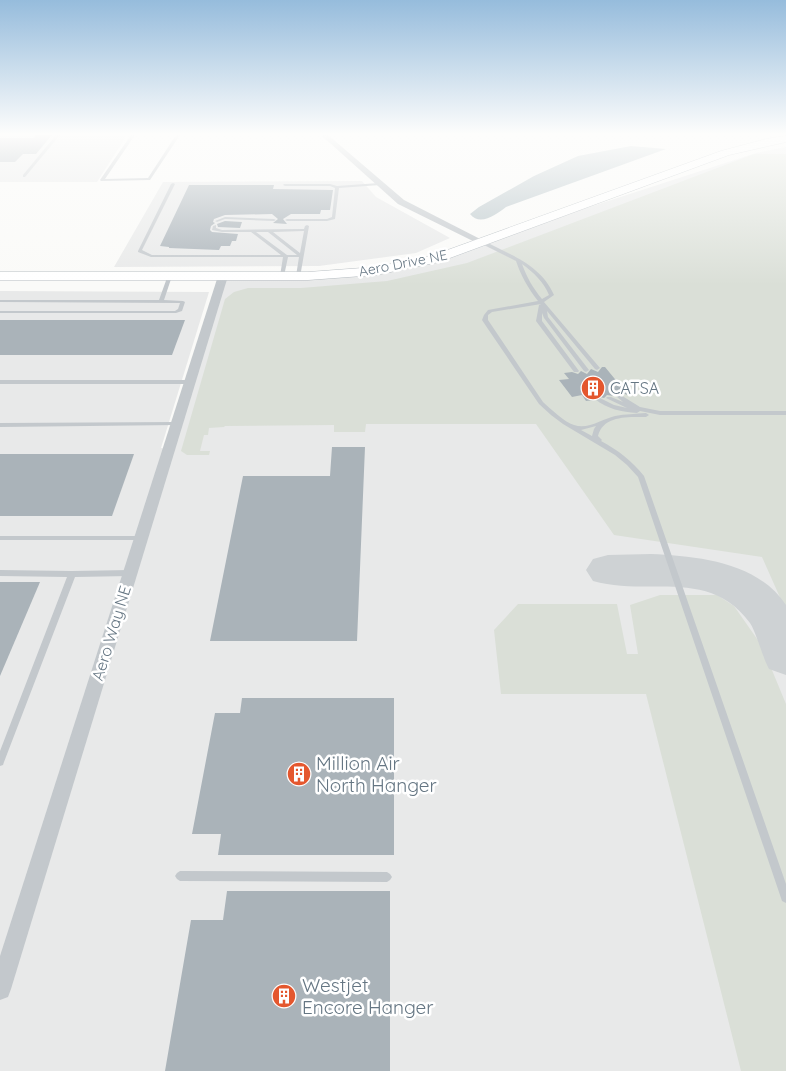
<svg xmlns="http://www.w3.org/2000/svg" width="786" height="1071" font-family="Quicksand,sans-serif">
<rect width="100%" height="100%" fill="#fafaf8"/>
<!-- built -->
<g fill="#e8e9e9">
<polygon points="0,135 127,135 97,182 0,182"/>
<polygon points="786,147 786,1071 0,1071 0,291 209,292 161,448 168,449 223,276 376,271 482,242 756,153"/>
<polygon points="362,181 376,197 450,238 416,253 319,266 114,267 163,182"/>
</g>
<!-- green -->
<g fill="#dadfd7">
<polygon points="754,154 786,154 786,611 762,557 614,535 536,424 366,424 365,432 334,432 334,425 225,426 224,427 209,428 208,435 204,435 200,451 210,451 209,455 187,455 181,451 225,299 234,292 248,288 301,288 387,281 467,263"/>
<polygon points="660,595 717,595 734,606 762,646 786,704 786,1071 741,1071 646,694 501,694 494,630 518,604 617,604 627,654 638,654 630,605"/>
</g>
<!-- water -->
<path fill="#bbc7cb" d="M 631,146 L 666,149 L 506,207 C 497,214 480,227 470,214 L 479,207 L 534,176 L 578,156 Z"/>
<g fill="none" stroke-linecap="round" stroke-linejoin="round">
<!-- taxiway -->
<path fill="#ced2d4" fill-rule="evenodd" d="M 651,554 C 697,556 758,562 786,605 L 786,675 L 769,669 C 762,656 757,634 750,623 C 709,567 648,597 593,581 L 586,570 L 593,559 L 608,555 Z"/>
</g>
<!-- building -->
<g fill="#aab3b9">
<polygon points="36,135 52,135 36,154 23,154 15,162 0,162 0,138 34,138"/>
<polygon points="189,185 274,185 273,189 333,190 330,210 321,210 320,214 291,214 283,219 287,224 273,223 278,219 272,214 225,215 214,219 213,222 215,223 211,226 210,230 212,232 238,234 236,241 232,241 230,246 221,246 219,250 169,248 169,247 160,246"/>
<polygon points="225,221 242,222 240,228 218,227 217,224"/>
<polygon points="0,320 185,320 172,355 0,355"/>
<polygon points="602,367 605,367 628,395 618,392 614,396 607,395 604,398 596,396 594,400 586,401 582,395 572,397 559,380 569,379 564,373 572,372 578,374 581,371 587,374 591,369 598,372"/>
<polygon points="332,447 365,447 357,641 210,641 243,476 330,476"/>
<polygon points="0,454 134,454 112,516 0,516"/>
<polygon points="0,582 40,582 0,676"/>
<polygon points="242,698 394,698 394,855 218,855 221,834 192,834 215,713 240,713"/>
<polygon points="227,891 390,891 390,1071 165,1071 191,920 223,920"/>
</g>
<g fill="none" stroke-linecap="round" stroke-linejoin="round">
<!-- secondary casing -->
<g stroke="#b3babf" stroke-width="1">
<polygon id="secondary" points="786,136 786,142 729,155 439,262 376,275 308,280 0,280 0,272 308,272 376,267 431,256 721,151 766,139"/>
</g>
<!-- lane -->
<g fill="#c3c8cc" fill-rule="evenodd">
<polygon points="56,135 60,135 25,177 23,177 23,175"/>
<polygon points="131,135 135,135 105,179 148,178 176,135 180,135 150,180 101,181 100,180"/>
<path d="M 173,183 L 175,184 L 142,250 L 152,255 L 281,255 L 251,232 L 222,232 L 212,230 L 213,226 L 216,225 L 216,228 L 222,230 L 304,229 L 305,226 L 307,225 L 309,226 L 300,277 L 296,276 L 299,257 L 288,257 L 284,276 L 282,277 L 280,276 L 283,257 L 151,257 L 138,252 L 138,251 L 171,184 ZM 304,231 L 300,253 L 273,232 ZM 256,232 L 268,232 L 297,255 L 287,255 Z"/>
<polygon points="379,183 380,183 380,185 339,188 335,219 327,221 287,221 285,220 287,219 327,219 332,217 335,188 330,186 285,186 283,185 284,184 330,184 337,186"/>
<polygon points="225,217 274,219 276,220 274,221 225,219 217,222 215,221"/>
<path d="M 480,241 L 484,241 C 511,255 541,265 554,295 L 544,302 L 600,368 L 597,370 L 595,369 L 547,311 L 548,317 L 589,370 L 586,372 L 584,371 L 544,318 L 542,313 L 542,321 L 579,371 L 578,372 L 574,372 L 536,321 L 539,305 L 541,304 L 492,312 L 488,315 L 488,320 L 543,402 C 551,409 564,422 574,425 C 588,430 602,419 615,416 C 625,414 636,414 646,413 L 649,415 L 646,417 C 629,417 603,415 598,436 L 602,440 L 601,441 C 618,450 632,461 644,476 L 786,884 L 786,903 L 782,901 L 781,898 L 638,477 L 627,465 L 615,455 L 563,424 L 551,415 L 539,404 L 488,329 L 482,320 L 484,315 L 488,310 L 538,301 C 528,288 521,276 516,261 L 480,243 ZM 522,264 C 534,273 543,281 549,295 L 542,299 C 533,288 527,278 522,264 ZM 596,426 L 594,429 L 592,436 L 581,430 Z"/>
<polygon points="168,275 172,276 164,300 183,301 185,302 182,311 176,313 0,313 0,311 175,311 178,309 180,303 0,302 0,300 159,300"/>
<polygon points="0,380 190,380 193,382 190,384 0,384"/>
<path d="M 619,394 L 640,407 L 660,411 L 786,411 L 786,415 L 660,415 L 640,411 L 637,413 C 622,412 607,409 595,399 L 596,398 L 600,398 L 614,405 L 627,408 L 606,398 L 607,397 L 611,397 L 623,402 L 616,396 Z"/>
<polygon points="176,422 179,424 178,425 0,427 0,423"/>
<polygon points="0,536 141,536 144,538 141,540 0,540"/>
<polygon points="0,570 72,571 130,570 133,571 134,573 133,575 130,576 75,577 4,762 3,765 0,766 0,751 67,577 0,576"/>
<polygon points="180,871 387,872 390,874 392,877 390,880 387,882 180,881 177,879 175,876 177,873"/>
</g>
<!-- street -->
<g fill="#c3c8cc" fill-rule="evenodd">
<polygon points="321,135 328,135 404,200 486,242 479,244 398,204"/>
<polygon points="223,273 228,276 11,989 8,997 0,1000 0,956 218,276"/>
</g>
<!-- secondary -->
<use href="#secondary" fill="#fff" fill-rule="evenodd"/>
</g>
<!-- sky -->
<linearGradient id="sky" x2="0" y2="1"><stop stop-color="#96bcdc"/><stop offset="0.47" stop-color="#fdfdfc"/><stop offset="1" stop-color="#fdfdfc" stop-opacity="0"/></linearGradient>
<rect width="786" height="285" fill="url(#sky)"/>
<!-- icons -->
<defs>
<g id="building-disc" transform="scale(1.25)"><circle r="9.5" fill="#e4572e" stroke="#fff"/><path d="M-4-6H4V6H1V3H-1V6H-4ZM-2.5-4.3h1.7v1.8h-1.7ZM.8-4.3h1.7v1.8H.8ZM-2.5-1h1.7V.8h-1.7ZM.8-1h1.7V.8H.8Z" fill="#fff"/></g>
</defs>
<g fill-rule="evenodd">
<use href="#building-disc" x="593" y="388"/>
<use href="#building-disc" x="299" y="774"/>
<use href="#building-disc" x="284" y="996"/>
</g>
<g text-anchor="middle" stroke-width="5" stroke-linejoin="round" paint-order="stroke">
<!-- far-street labels -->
<g font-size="14" fill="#657683" stroke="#fff">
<text transform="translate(403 263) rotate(-11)" y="5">Aero Drive NE</text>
</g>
<!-- poi labels -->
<g font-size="16" fill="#657683" stroke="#fff" text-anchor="start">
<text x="610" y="394">CATSA</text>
</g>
<!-- street labels -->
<g font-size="16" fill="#657683" stroke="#fff">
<text transform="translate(111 633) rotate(-73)" y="6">Aero Way NE</text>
</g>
<!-- near-poi labels -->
<g font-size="19" fill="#657683" stroke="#fff" text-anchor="start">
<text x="316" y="770">Million Air<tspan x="316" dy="22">North Hanger</tspan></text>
<text x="302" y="992">Westjet<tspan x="302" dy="22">Encore Hanger</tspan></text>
</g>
</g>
</svg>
